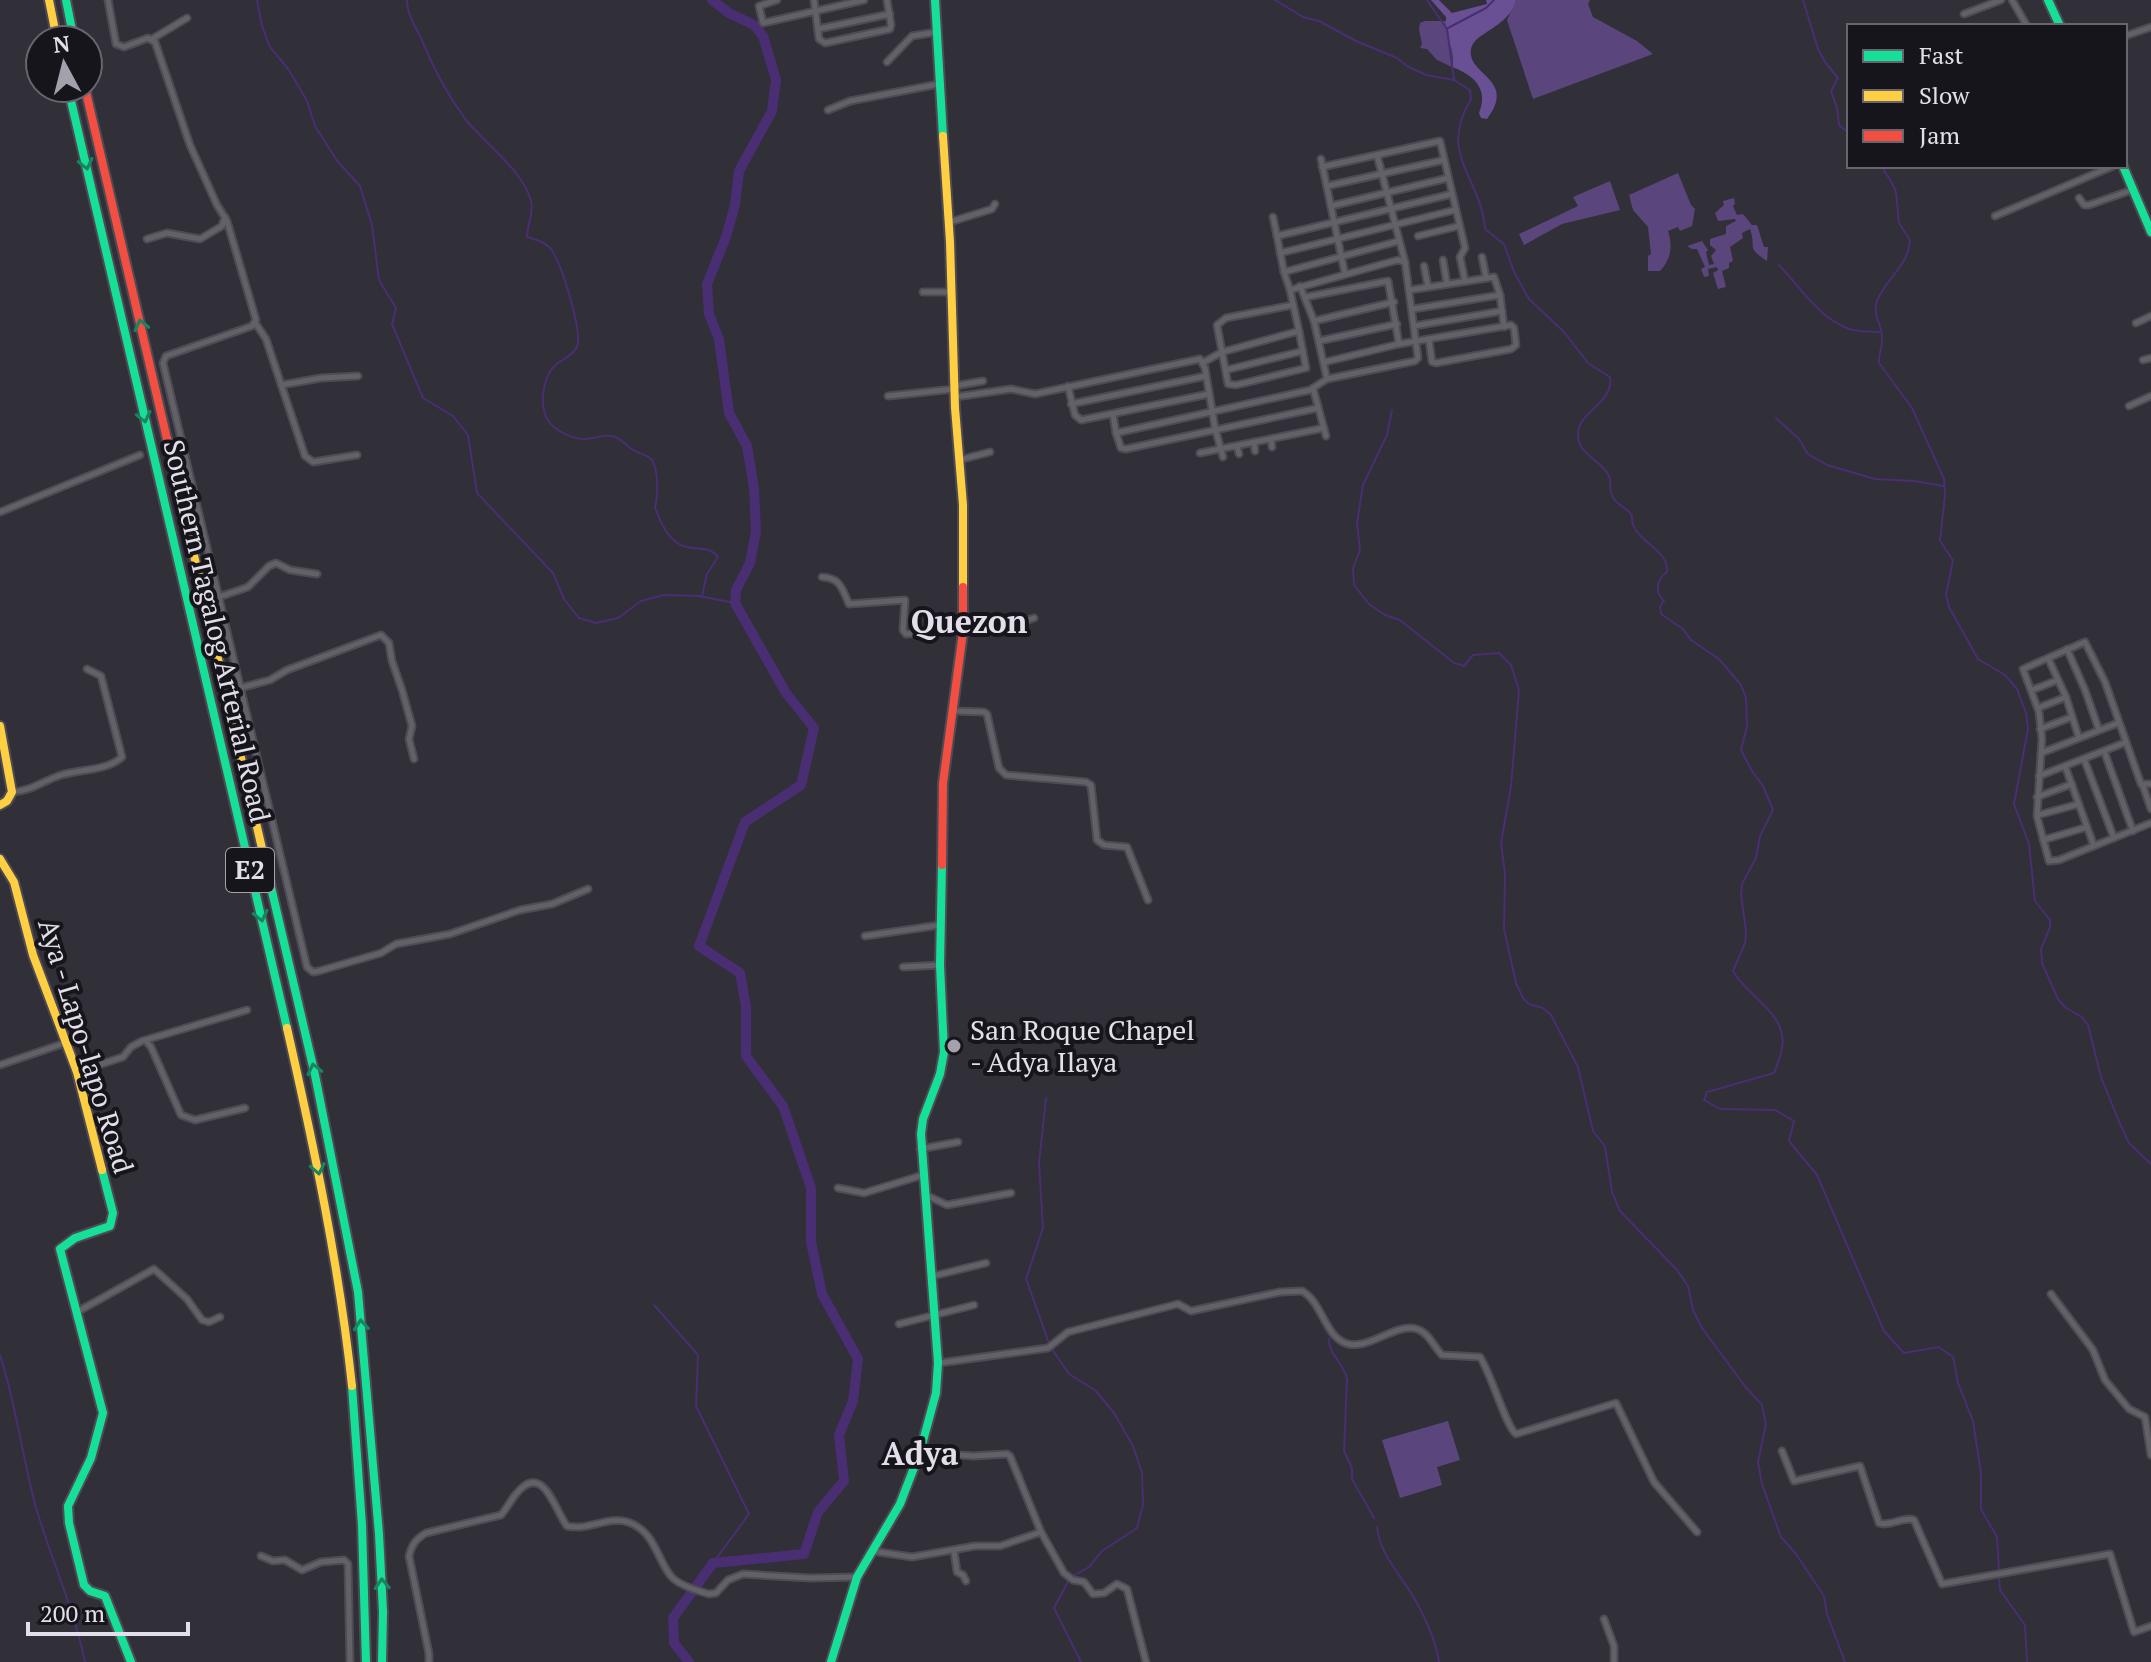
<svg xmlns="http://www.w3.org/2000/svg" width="2151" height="1662" font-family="'PT Serif',serif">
<rect width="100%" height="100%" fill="#312f38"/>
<!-- green -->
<g fill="#5a467d">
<polygon points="1516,0 1590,0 1588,4 1593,17 1637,41 1653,54 1533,99 1507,20"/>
<path d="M 1425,21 L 1446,21 C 1446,38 1454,50 1452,67 L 1437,60 L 1427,49 L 1420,48 L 1422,44 L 1419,29 L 1420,23 Z"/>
<path d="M 1678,173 L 1691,205 L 1695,209 L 1692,226 L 1680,231 L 1678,227 L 1668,231 C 1673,246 1671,259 1660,271 L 1648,271 L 1648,256 L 1651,254 L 1648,227 L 1633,210 L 1629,195 Z"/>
<polygon points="1610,181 1620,210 1562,224 1524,245 1519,234 1578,206 1573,197"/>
<path d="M 1734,198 L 1735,204 L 1733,206 L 1737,215 L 1743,214 L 1752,225 L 1757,225 L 1764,247 L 1768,247 L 1767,261 C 1745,246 1757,250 1750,229 L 1742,233 L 1743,238 L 1730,247 L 1733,261 L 1729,263 L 1729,268 L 1722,271 L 1726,287 L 1718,289 L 1713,273 L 1718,270 L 1717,267 L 1708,269 L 1709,276 L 1704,277 L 1701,269 L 1705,267 L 1697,249 L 1692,249 L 1687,246 L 1702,241 L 1708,250 L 1706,252 L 1709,265 L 1714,264 L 1711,256 L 1716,250 L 1710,245 L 1710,239 L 1726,234 L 1726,226 L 1736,221 L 1735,219 L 1718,221 L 1715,213 L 1724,205 L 1723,201 Z"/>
<polygon points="1448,1421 1460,1460 1437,1467 1442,1485 1400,1498 1382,1440"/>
</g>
<!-- forest -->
<path fill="#695095" d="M 1431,0 L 1439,0 L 1452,13 L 1487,4 L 1486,0 L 1516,0 C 1509,28 1474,32 1471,49 C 1466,75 1518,79 1487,119 L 1481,118 L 1479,113 C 1489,89 1474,75 1452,67 C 1456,47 1444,40 1446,17 Z"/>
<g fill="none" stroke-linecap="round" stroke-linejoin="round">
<!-- stream -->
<g stroke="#4a2e73" stroke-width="2">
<polyline points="257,0 262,26 270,47 289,70 307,101 315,126 338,162 360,186 372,225 379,280 396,308 392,324 423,398 453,416 468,435 477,493 553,573 564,599 579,618 596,623 618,618 641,601 664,595 699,596 735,603"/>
<path d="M 407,0 C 407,18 418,29 424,45 C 435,72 449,97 466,120 C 485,143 524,172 531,201 C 534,214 527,225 527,237 C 537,240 548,243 553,252 C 562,267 583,332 577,347 C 573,355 565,358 558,363 C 544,373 540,398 545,414 C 548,428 571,439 585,439 C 595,439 605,433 615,437 C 623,440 628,448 635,451 C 641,454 647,455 651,459 C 659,468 658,496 655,507 C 660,522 670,544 687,547 C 699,550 711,547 718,557 L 707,574 L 702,596"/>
<path d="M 1275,0 L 1303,17 L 1319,21 L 1356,41 L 1397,58 L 1407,66 L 1426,75 L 1454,80 L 1470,90 L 1471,99 C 1437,155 1481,176 1485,229 L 1504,244 L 1514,272 L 1529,299 L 1564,332 L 1588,363 L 1610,377 C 1614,404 1577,411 1578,435 C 1578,454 1600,460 1608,474 C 1612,480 1609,486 1611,493 C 1615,505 1625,506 1632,515 C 1629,540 1669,547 1667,572 C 1657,579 1654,592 1664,601 L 1660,606 L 1661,614 L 1683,629 L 1691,640 L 1719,659 L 1741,685 L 1746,698 L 1747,726 L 1741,750 L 1752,771 L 1763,786 L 1773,810 L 1760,836 L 1756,858 L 1742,884 L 1741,895 L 1746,931 L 1745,943 L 1733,971 C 1747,997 1788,1013 1782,1048 C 1781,1056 1777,1065 1774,1073 L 1707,1092 L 1704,1100 L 1720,1109 L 1775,1110 L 1794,1121 L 1789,1141 L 1817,1175 L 1884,1331 L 1904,1353 L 1939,1347 L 1953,1357 L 1958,1383 L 1973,1421 L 1981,1473 L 1981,1509 L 1997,1537 L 1999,1570"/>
<polyline points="1427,0 1447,29 1454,79"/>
<polyline points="1803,0 1818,49 1825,62 1838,78 1831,91 1837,108 1839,125 1849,133"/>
<polyline points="1448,28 1486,8 1494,0"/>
<path d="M 1881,166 L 1891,181 L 1896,192 L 1899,223 L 1910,240 C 1909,266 1886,278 1877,301 C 1872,315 1882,324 1882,338 C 1883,347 1878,354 1879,363 L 1912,408 L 1944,479 L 1945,495 L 1940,541 L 1953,560 L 1946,595 L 1949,607 L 1978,659 L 2005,675 L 2017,689 L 2026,713 L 2028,729 L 2014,804 L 2029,844 L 2035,901 L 2050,920 L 2050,927 L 2041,949 L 2042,963 L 2058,999 L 2066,1008 L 2082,1017 L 2088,1025 L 2101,1077 L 2120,1124 L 2129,1143 L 2151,1164"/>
<path d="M 1779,265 C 1801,288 1818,317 1849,329 C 1858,332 1871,332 1881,332"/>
<polyline points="1392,410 1387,435 1363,485 1357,523 1360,550 1353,568 1354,585 1369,604 1385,615 1400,620 1454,663 1464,666 1473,655 1499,653 1511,665 1519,690 1511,786 1501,843 1505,874 1504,929 1516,983 1523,998 1529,1004 1543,1008 1551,1015 1578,1067 1593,1131 1605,1146 1612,1192 1620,1211 1677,1270 1688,1286 1693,1310 1702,1328 1744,1385 1762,1405 1766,1424 1758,1462 1762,1484 1781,1537 1796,1554 1824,1596 1827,1614 1845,1662"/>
<polyline points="1776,418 1799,439 1808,454 1827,465 1875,479 1914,481 1943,486"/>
<polyline points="1046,1098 1039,1163 1043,1228 1026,1279 1049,1343"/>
<polyline points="654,1305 698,1355 696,1406 749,1514 713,1563"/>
<path d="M 1329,1339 C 1328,1353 1344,1364 1347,1379 L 1344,1451 L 1352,1468 L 1352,1479 L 1374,1518"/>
<polyline points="1052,1349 1069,1374 1096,1391 1114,1413 1133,1446 1142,1473 1143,1505 1137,1528 1102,1551 1089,1567 1073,1576"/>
<path d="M 0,1355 C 16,1404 22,1455 35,1504 C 50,1557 74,1608 85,1662"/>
<path d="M 1377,1527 C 1380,1554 1397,1570 1411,1593 C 1423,1612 1436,1640 1439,1662"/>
<polyline points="1999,1577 2000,1590 2025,1625 2027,1662"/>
<polyline points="1069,1580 1054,1608 1081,1662"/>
</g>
<!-- river -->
<polyline stroke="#4a2e73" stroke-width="10" points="689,1662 674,1643 673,1618 713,1563 804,1554 818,1512 844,1481 839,1435 853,1401 858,1359 822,1294 811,1242 811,1188 783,1106 746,1056 746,1007 740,973 699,946 745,822 801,785 814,728 786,693 735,603 736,590 750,563 756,532 754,488 747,446 729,413 719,339 709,314 707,284 726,237 735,205 739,171 772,111 776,80 763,36 754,25 729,13 712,0"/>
<!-- street casing -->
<g stroke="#4e4b54" stroke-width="9">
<g id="street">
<polyline points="108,0 116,44 124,47 148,38 155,42 190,145 217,205 227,221 256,320 252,326 166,356 163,363 307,967 313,972 319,971 381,953 396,944 450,934 520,910 552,904 588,889"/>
<polyline points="777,0 759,6 763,23 864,0"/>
<polyline points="814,0 819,39 825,43 890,29 891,25 887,0"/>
<polyline points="2012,0 2027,26"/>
<polyline points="1964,14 2001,0"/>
<polyline points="818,29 890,14"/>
<polyline points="2125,36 2151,27"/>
<polyline points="152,39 187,18"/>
<polyline points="887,62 912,36 937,32"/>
<polyline points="828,110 850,101 939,84"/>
<polyline points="1377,155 1405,262"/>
<polyline points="1321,159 1345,274"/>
<polyline points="1322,167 1440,141 1465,248 1460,257 1465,281"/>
<polyline points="1327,186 1444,160"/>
<polyline points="2079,198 2084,205 2089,205 2132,190"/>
<polyline points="1331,206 1448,178"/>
<polyline points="1995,216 2113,166"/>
<polyline points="1273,217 1277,236"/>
<polyline points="950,222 992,209 995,204"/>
<polyline points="1418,236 1459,226"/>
<polyline points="147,239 167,233 200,239 222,226 225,217"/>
<polyline points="1399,241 1284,272 1277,236 1452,194"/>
<polyline points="1280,253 1455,210"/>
<polyline points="1482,257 1486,277"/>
<polyline points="1443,260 1447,284"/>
<polyline points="1424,266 1428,287"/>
<polyline points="1284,272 1290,290"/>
<polyline points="1300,286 1314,321 1327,379"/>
<polyline points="1410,290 1494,277 1500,295 1504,327"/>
<polyline points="923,292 950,292"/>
<polyline points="1306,297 1388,281 1399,344"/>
<polyline points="1293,305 1226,318 1217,325 1228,384 1236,385 1306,368 1299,331"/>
<polyline points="1413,309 1500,295"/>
<polyline points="1314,321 1394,302"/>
<polyline points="2136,323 2151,316"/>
<polyline points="256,324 266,339 305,456 313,462 357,455"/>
<polyline points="1414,326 1502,311"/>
<polyline points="1319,341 1397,324"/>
<polyline points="2143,360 2151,358"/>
<polyline points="1325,362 1399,344 1511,325 1514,328 1516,345 1511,349 1436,363 1432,362 1429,340"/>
<polyline points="1226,370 1303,351"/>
<polyline points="281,385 321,378 358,376"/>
<polyline points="954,386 983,381"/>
<polyline points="1068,386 1075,415 1081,420 1209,394"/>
<polyline points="1313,388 1326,436"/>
<polyline points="888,396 954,389"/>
<polyline points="955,397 1011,389 1035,394 1200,359 1205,368 1215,428 1223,457"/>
<polyline points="1071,404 1206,376"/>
<polyline points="2129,406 2151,396"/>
<polyline points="1113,414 1116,433 1310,390 1327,379 1415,361 1418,358 1405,262 1398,260 1383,264 1290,290 1299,331 1222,352 1204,362"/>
<polyline points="1116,433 1121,448 1126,449 1318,408"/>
<polyline points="1271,439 1272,447"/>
<polyline points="1254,442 1255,451"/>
<polyline points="1237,446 1239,454"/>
<polyline points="1200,453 1324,428"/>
<polyline points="959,460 990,452"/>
<polyline points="0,512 140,455"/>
<path d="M 822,577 C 841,578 842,589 849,604 L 905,600 L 903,630 L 906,634 L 1004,628 L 1034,618"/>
<polyline points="219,597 248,587 269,566 276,563 290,570 317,574"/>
<polyline points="2067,649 2085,690 2099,730"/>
<polyline points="2048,658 2023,669 2039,712 2042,739 2037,816 2049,861 2059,860 2151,823"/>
<polyline points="240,688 270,680 287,670 381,635 389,643 392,661 402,690 412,726 409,739 414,759"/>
<polyline points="2032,690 2058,680"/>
<polyline points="2038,708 2066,697"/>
<polyline points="953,711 984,712 987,714 999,768 1006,775 1086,782 1091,785 1097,840 1104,845 1127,847 1148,900"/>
<polyline points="2040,729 2072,717"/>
<polyline points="2079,738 2066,697 2048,658 2085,642 2105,682 2141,784 2151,784"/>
<polyline points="2104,751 2133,831"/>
<polyline points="2041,753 2118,723"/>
<polyline points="2084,759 2114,838"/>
<polyline points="2065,766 2094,846"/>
<polyline points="2039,776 2124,743"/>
<polyline points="2143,786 2151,809"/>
<path d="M 12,792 C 31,791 43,781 61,775 C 80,769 107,771 122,757 L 101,676 L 87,669"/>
<polyline points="2037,797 2072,784"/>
<polyline points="2038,815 2079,804"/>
<polyline points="2043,840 2087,827"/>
<polyline points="865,936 940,925"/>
<polyline points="903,967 940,965"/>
<polyline points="146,1041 151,1047 181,1115 195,1120 245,1108"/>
<polyline points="0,1065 65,1043"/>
<polyline points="77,1072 123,1057 131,1047 142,1041 247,1010"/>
<polyline points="920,1149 958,1142"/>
<polyline points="838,1188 864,1193 923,1175"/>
<polyline points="926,1195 947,1205 1011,1193"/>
<polyline points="933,1276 986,1263"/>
<polyline points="2051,1294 2093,1350 2105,1380 2129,1409 2145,1417 2151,1455"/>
<polyline points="77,1312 154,1269 187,1299 202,1320 209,1322 220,1317"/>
<polyline points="899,1324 974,1305"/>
<path d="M 939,1363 L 1048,1348 L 1068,1332 L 1178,1304 L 1191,1311 L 1280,1292 L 1302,1291 C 1322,1302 1324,1334 1345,1343 C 1367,1352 1396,1322 1417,1329 C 1429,1333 1434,1347 1442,1355 L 1480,1357 C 1491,1373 1506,1427 1516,1434 L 1616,1403 L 1654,1482 L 1697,1532"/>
<path d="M 1782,1451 L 1794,1481 L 1860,1466 L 1879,1523 C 1890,1527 1903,1516 1914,1520 L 1942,1584 L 2110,1554 L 2134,1632 L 2151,1626"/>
<polyline points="920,1452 973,1456 1007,1454 1010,1456 1041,1532 1064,1573 1073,1580 1084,1582 1093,1594 1104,1593 1117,1584 1127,1589 1146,1662"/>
<polyline points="872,1551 912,1557 975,1546 1000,1546 1041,1532"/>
<polyline points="954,1551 957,1572 963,1575 966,1581"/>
<polyline points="261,1556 273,1561 285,1560 302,1570 321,1562 344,1560 348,1564 350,1662"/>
<polyline points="1604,1619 1614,1646 1614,1662"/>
<path d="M 429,1662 L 429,1654 L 409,1556 C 412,1544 416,1539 426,1533 L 501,1515 C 507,1508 511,1500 516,1494 C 543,1460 555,1511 567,1526 C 588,1531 607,1516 628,1522 C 654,1531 656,1556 670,1575 C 677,1585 698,1591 709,1594 L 716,1593 L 728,1580 L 743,1574 L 810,1578 L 857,1577"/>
</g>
</g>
<!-- fast casing -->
<g stroke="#4e4b54" stroke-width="12">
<g id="fast">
<polyline points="66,0 74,40"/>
<polyline points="935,0 943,136"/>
<polyline points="2048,0 2060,26"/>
<polyline points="68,88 287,1028"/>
<polyline points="2123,166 2151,232"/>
<polyline points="267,870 315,1075 358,1292 379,1534 383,1612 382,1662"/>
<polyline points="102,1170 113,1213 110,1226 75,1238 60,1249 103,1413 91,1458 68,1506 69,1523 84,1585 90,1591 105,1596 131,1662"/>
<polyline points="352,1386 362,1525 366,1662"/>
<polyline points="831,1662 857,1577 900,1504 920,1452 936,1393 938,1363 921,1134 923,1119 940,1074 944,1052 940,965 942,865"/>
</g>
</g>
<!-- slow casing -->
<g stroke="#4e4b54" stroke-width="12">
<g id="slow">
<polyline points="49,0 57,40"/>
<polyline points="943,136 950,242 955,408 963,505 963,587"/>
<polyline points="167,439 267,870"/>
<polyline points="0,726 12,792 7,801 0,805"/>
<polyline points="0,859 14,882 33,955 77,1072 102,1170"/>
<path d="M 287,1028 C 314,1147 339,1265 352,1386"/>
</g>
</g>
<!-- jam casing -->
<g stroke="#4e4b54" stroke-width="12">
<g id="jam">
<polyline points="85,88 167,439"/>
<polyline points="942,865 943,783 963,632 963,587"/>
</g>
</g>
<!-- street -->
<use href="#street" stroke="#636168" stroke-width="5"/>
<!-- fast -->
<use href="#fast" stroke="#16e098" stroke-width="8"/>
<!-- slow -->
<use href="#slow" stroke="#ffcf43" stroke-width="8"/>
<!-- jam -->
<use href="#jam" stroke="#f24e42" stroke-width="8"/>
</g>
<!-- one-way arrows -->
<defs><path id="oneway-chevron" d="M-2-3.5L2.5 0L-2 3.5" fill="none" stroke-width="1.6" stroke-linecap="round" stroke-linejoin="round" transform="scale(2)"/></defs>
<g stroke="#168560">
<use href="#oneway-chevron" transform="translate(86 164) rotate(77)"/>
<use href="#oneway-chevron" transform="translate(141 325) rotate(-103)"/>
<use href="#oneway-chevron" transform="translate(144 417) rotate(77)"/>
<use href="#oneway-chevron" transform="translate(261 916) rotate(77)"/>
<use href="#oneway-chevron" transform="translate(314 1069) rotate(-103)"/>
<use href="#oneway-chevron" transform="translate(318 1169) rotate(79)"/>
<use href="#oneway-chevron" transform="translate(361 1325) rotate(-95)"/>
<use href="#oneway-chevron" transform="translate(382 1584) rotate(-93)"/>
</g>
<!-- markers -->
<circle fill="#a4a1ac" stroke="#17151c" stroke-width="3" cx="954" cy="1046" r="8"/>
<g text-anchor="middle" stroke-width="8" stroke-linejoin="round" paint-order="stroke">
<!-- shield labels -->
<rect fill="#17151c" stroke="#a5a2ac" stroke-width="2" x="226" y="848" width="48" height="44" rx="6"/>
<g font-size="26" font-weight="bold" fill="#e2deea">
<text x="250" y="879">E2</text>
</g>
<!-- street labels -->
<g font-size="28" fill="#e2deea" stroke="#17151c">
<text transform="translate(217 631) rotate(77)" y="10">Southern Tagalog Arterial Road</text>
<text transform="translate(86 1046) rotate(73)" y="10">Aya - Lapo-lapo Road</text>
</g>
<!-- poi labels -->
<g font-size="28" fill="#e2deea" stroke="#17151c" text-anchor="start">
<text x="970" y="1040">San Roque Chapel<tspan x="970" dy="32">- Adya Ilaya</tspan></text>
</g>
<!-- quarter labels -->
<g font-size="32" font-weight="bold" fill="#e2deea" stroke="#17151c">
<text x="969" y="633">Quezon</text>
<text x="920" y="1465">Adya</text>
</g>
</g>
<!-- legend -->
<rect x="1847" y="24" width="280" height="144" fill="#17151c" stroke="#68656e" stroke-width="2"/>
<rect x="1863" y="50" width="40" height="12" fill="#16e098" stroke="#68656e" stroke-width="2"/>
<text x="1919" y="64" font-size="24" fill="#e2deea">Fast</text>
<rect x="1863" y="90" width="40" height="12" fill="#ffcf43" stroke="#68656e" stroke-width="2"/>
<text x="1919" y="104" font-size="24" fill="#e2deea">Slow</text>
<rect x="1863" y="130" width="40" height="12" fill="#f24e42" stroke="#68656e" stroke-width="2"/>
<text x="1919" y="144" font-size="24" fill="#e2deea">Jam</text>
<!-- north arrow -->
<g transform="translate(64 64) rotate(353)"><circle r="38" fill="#17151c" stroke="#68656e" stroke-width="2"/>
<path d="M0-6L14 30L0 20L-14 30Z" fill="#a4a1ac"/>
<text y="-12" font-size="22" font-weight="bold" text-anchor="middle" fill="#e2deea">N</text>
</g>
<!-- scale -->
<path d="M28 1622v12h160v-12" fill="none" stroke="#e2deea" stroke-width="4"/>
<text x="40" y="1622" font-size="24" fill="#e2deea" stroke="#17151c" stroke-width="6" paint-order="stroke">200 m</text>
</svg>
